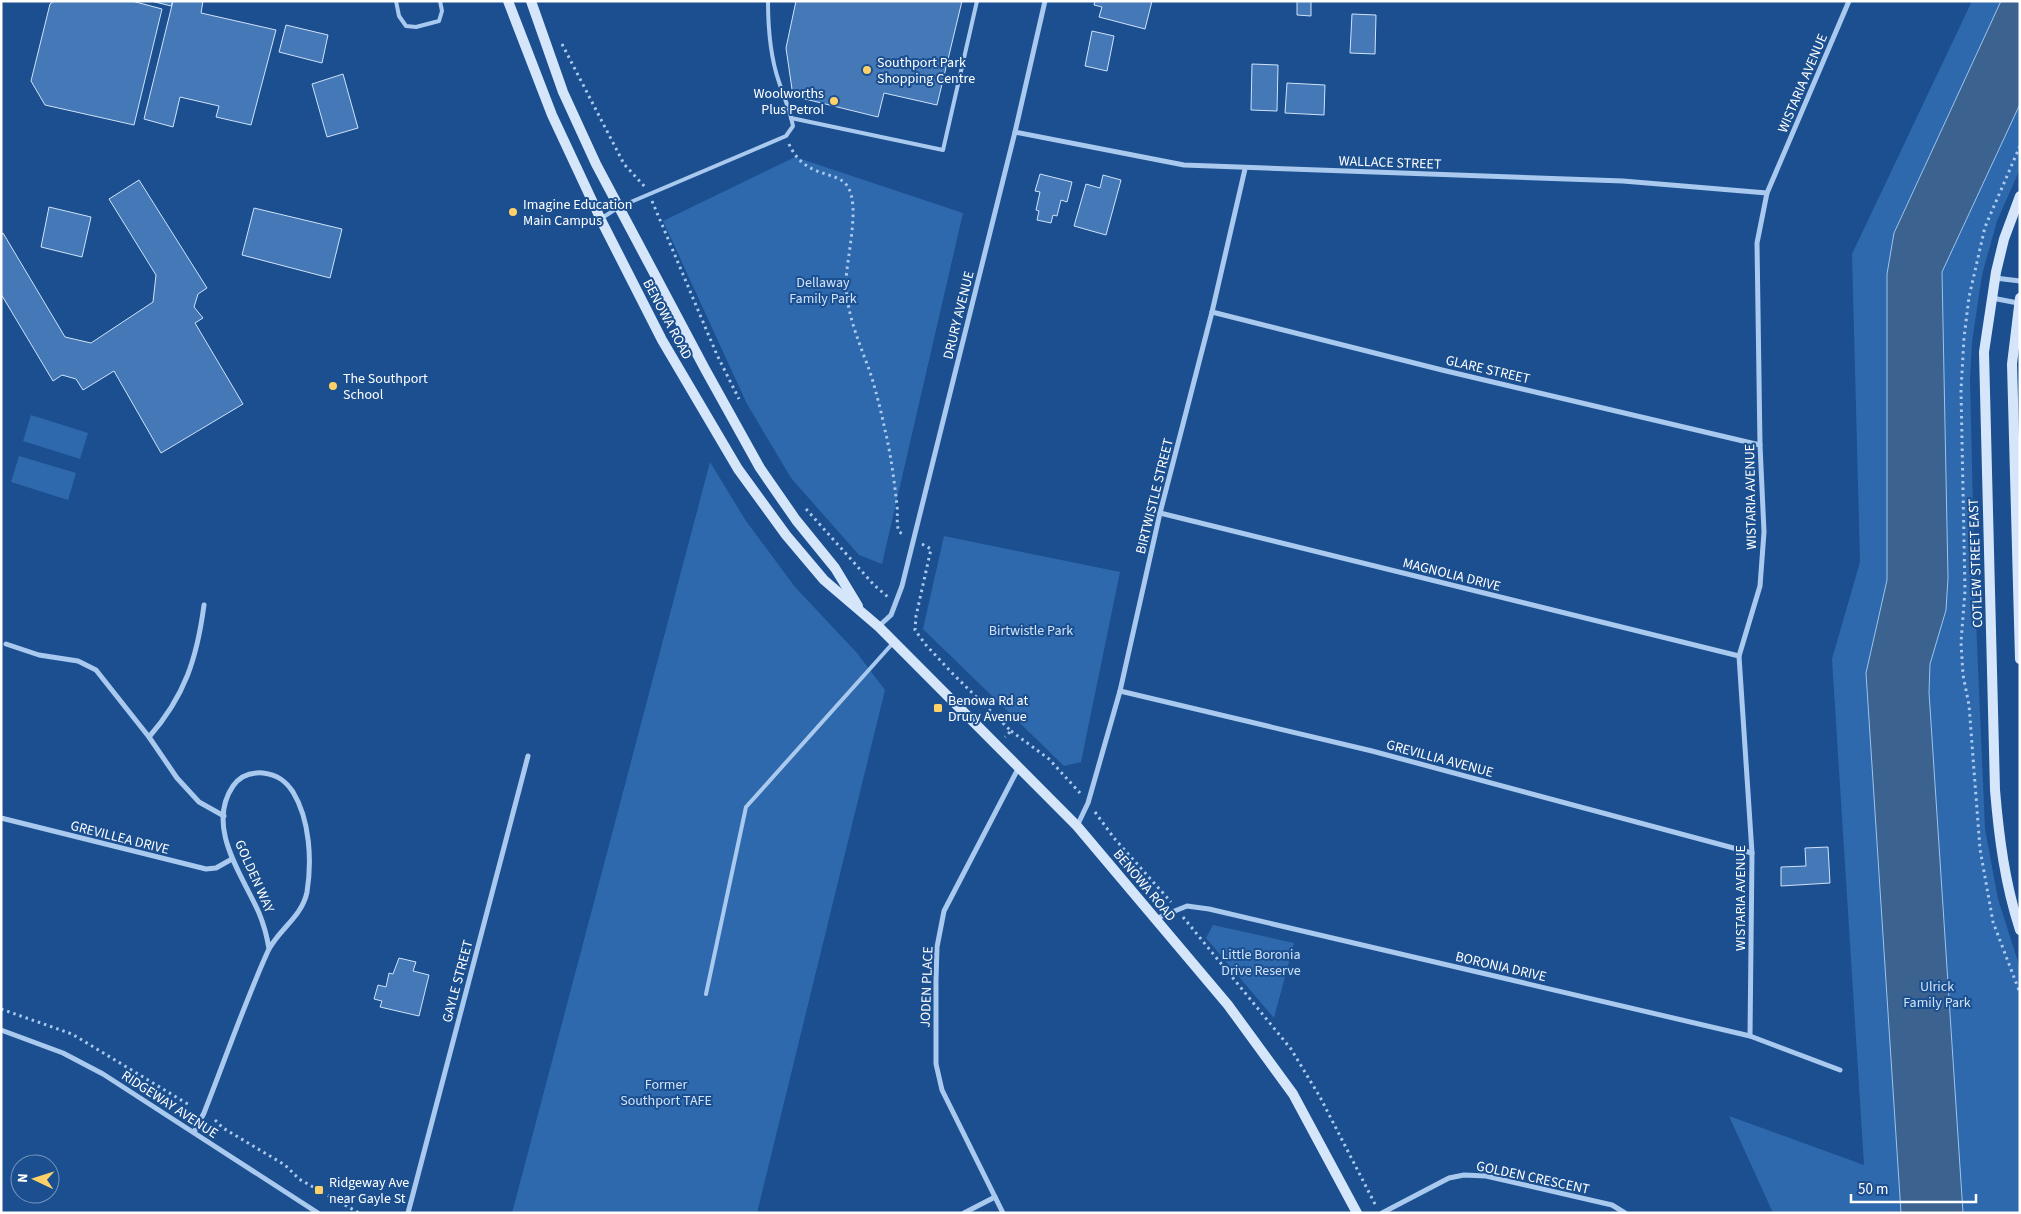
<svg xmlns="http://www.w3.org/2000/svg" width="2021" height="1214" font-family="'Source Sans 3',sans-serif">
<rect width="100%" height="100%" fill="#1b4f8f"/>
<!-- green -->
<g fill="#2e69ad">
<polygon points="1972,1 2020,1 2020,169 1997,221 1982,275 1972,342 1970,379 1975,597 1985,829 1998,899 2020,968 2020,1213 1773,1213 1729,1116 1864,1165 1832,659 1860,562 1852,254"/>
<polygon points="795,157 963,213 882,564 859,555 791,478 747,404 663,221"/>
<polygon points="31,415 88,433 80,459 23,441"/>
<polygon points="19,456 76,473 68,500 11,482"/>
<polygon points="710,462 746,521 795,587 857,653 885,690 757,1213 512,1213"/>
<polygon points="944,536 1120,572 1081,762 1064,766 923,629"/>
<polygon points="1213,925 1294,943 1274,1018 1206,938"/>
</g>
<!-- water -->
<polygon fill="#3c6290" stroke="#9cc4f0" points="2001,1 2020,1 2020,104 1942,272 1948,578 1946,610 1930,664 1929,692 1963,1213 1901,1213 1866,673 1887,580 1887,274 1894,233"/>
<!-- building -->
<g fill="#4478b7" stroke="#cfe3fa">
<polygon points="54,1 132,1 162,9 134,125 45,105 31,81 50,4"/>
<polygon points="151,1 173,1 171,6"/>
<polygon points="173,1 203,1 201,13 276,30 251,125 216,117 219,106 180,97 173,127 144,119"/>
<polygon points="796,1 962,1 937,105 884,93 878,117 793,96 786,48"/>
<polygon points="1095,1 1152,1 1145,29 1099,17 1102,7 1094,5"/>
<polygon points="1297,1 1311,1 1311,16 1297,15"/>
<polygon points="1352,14 1376,15 1375,54 1350,53"/>
<polygon points="286,25 328,35 322,63 279,52"/>
<polygon points="1092,31 1114,36 1107,71 1085,66"/>
<polygon points="1252,64 1278,65 1277,111 1251,110"/>
<polygon points="343,74 358,128 327,137 312,84"/>
<polygon points="1287,83 1325,85 1324,115 1285,113"/>
<polygon points="1040,174 1072,182 1067,202 1061,200 1057,216 1053,215 1051,223 1037,220 1039,211 1036,210 1040,192 1035,191"/>
<polygon points="1103,175 1121,180 1106,235 1074,226 1086,184 1100,188"/>
<polygon points="139,180 207,288 198,294 194,307 203,318 195,323 243,404 161,453 114,371 83,390 76,379 62,375 53,381 1,294 1,234 3,233 65,337 91,343 153,302 156,275 109,199"/>
<polygon points="49,207 91,217 82,257 41,247"/>
<polygon points="254,208 342,229 330,278 242,255"/>
<polygon points="1828,847 1830,883 1781,886 1781,867 1806,866 1805,848"/>
<polygon points="399,958 416,962 413,971 429,975 419,1016 380,1007 382,1001 374,999 378,985 386,987 389,973 393,974"/>
</g>
<g fill="none" stroke-linecap="round" stroke-linejoin="round">
<!-- path -->
<g stroke="#a9c9ee" stroke-width="3" stroke-dasharray="2.5 4" stroke-linecap="butt">
<polyline points="562,44 624,164 645,187"/>
<path d="M 789,144 C 805,180 837,169 848,187 C 860,207 847,256 846,281 C 846,313 859,342 870,372 C 876,391 881,411 885,430 C 891,455 894,480 897,505 C 898,515 896,523 899,532 L 905,535"/>
<polyline points="2020,146 1985,227 1969,297 1964,338 1961,390 1965,591 1961,642 1963,675 1969,705 1980,849 1993,922 2020,993"/>
<polyline points="652,201 717,355 739,399"/>
<polyline points="806,509 874,585 888,597"/>
<polyline points="922,544 931,549 916,616 915,630 925,644 953,674 1011,731 1005,737"/>
<polyline points="1011,731 1049,759 1080,793"/>
<polyline points="1095,812 1114,838 1171,902"/>
<polyline points="1183,917 1291,1049 1320,1097 1376,1206"/>
<polyline points="1,1009 72,1034 191,1106"/>
<polyline points="215,1120 223,1128 285,1165 299,1179 359,1213"/>
</g>
<!-- service -->
<g stroke="#a9c9ee" stroke-width="4">
<polyline points="396,1 399,16 406,26 416,27 439,21 442,11 440,1"/>
<polyline points="791,118 943,150 977,1"/>
<path d="M 602,218 L 619,207 L 786,136 L 793,126 C 790,110 784,97 779,82 C 770,56 768,29 768,1"/>
<polyline points="706,994 746,807 893,643"/>
</g>
<!-- minor -->
<g stroke="#a9c9ee" stroke-width="5">
<polyline points="1015,132 1184,165 1623,181 1767,193"/>
<polyline points="1995,278 2020,281"/>
<polyline points="1992,298 2018,303"/>
<polyline points="1212,312 1442,370 1760,445"/>
<polyline points="1160,513 1739,656"/>
<polyline points="879,626 891,615 902,586 1015,132 1045,1"/>
<polyline points="6,644 39,655 78,661 96,670 149,737 177,778 199,802 224,816"/>
<polyline points="1120,691 1372,751 1752,853"/>
<path d="M 149,737 C 185,696 197,658 204,605"/>
<polyline points="1,818 206,869 216,868 232,859"/>
<polyline points="1077,826 1088,803 1120,691 1160,513 1212,312 1245,169"/>
<polyline points="1155,919 1187,906 1209,909 1750,1036 1840,1070"/>
<polyline points="1,1030 63,1053 103,1074 318,1213"/>
<polyline points="1750,1036 1752,853 1739,656 1760,586 1764,532 1760,445 1757,243 1767,193 1849,1"/>
<path d="M 194,1132 L 204,1113 C 225,1060 244,1004 268,951 C 278,930 302,917 307,892 C 312,861 310,820 293,792 C 285,780 277,775 263,773 C 251,772 240,776 233,786 C 205,827 243,876 259,913 C 264,925 267,936 269,949"/>
<polyline points="408,1213 528,756"/>
<polyline points="964,1213 995,1197"/>
<polyline points="1003,1213 942,1090 936,1064 936,980 937,947 944,911 1019,767"/>
<polyline points="1382,1213 1449,1178 1464,1175 1486,1176 1612,1205 1625,1213"/>
</g>
<!-- secondary -->
<g stroke="#d6e6fa" stroke-width="10">
<polyline points="508,1 552,115 602,222 662,340 738,469 786,535 824,580 879,627 1077,826 1228,1005 1293,1094 1357,1213"/>
<polyline points="531,1 563,92 596,164 705,369 760,468 796,520 835,568 858,606"/>
<path d="M 2020,196 L 2004,239 L 1996,272 L 1984,352 L 1995,790 C 1999,838 2005,884 2020,930"/>
<polyline points="2020,298 2012,364 2020,659"/>
</g>
</g>
<!-- markers -->
<g fill="#ffd166" stroke="#1b4f8f" stroke-width="2">
<circle cx="867" cy="70" r="5"/>
<circle cx="834" cy="101" r="5"/>
<circle cx="513" cy="212" r="5"/>
<circle cx="333" cy="386" r="5"/>
<rect x="933" y="703" width="10" height="10" rx="2.5"/>
<rect x="314" y="1185" width="10" height="10" rx="2.5"/>
</g>
<g text-anchor="middle" stroke-width="4" stroke-linejoin="round" paint-order="stroke">
<!-- poi labels -->
<g font-size="14" fill="#fff" stroke="#1b4f8f" text-anchor="start">
<text x="877" y="67">Southport Park<tspan x="877" dy="16">Shopping Centre</tspan></text>
<text x="824" y="98" text-anchor="end">Woolworths<tspan x="824" dy="16">Plus Petrol</tspan></text>
<text x="523" y="209">Imagine Education<tspan x="523" dy="16">Main Campus</tspan></text>
<text x="343" y="383">The Southport<tspan x="343" dy="16">School</tspan></text>
<text x="948" y="705">Benowa Rd at<tspan x="948" dy="16">Drury Avenue</tspan></text>
<text x="329" y="1187">Ridgeway Ave<tspan x="329" dy="16">near Gayle St</tspan></text>
</g>
<!-- street labels -->
<g font-size="14" fill="#fff" stroke="#1b4f8f">
<text transform="translate(1802 83) rotate(-67)" y="5">WISTARIA AVENUE</text>
<text transform="translate(1390 162) rotate(2)" y="5">WALLACE STREET</text>
<text transform="translate(958 315) rotate(-76)" y="5">DRURY AVENUE</text>
<text transform="translate(668 319) rotate(62)" y="5">BENOWA ROAD</text>
<text transform="translate(1488 369) rotate(13)" y="5">GLARE STREET</text>
<text transform="translate(1154 496) rotate(-76)" y="5">BIRTWISTLE STREET</text>
<text transform="translate(1750 497) rotate(-91)" y="5">WISTARIA AVENUE</text>
<text transform="translate(1975 563) rotate(-92)" y="5">COTLEW STREET EAST</text>
<text transform="translate(1452 574) rotate(14)" y="5">MAGNOLIA DRIVE</text>
<text transform="translate(1440 758) rotate(15)" y="5">GREVILLIA AVENUE</text>
<text transform="translate(120 837) rotate(14)" y="5">GREVILLEA DRIVE</text>
<text transform="translate(255 876) rotate(66)" y="5">GOLDEN WAY</text>
<text transform="translate(1145 885) rotate(50)" y="5">BENOWA ROAD</text>
<text transform="translate(1740 898) rotate(-90)" y="5">WISTARIA AVENUE</text>
<text transform="translate(1501 966) rotate(13)" y="5">BORONIA DRIVE</text>
<text transform="translate(457 981) rotate(-75)" y="5">GAYLE STREET</text>
<text transform="translate(926 987) rotate(-88)" y="5">JODEN PLACE</text>
<text transform="translate(170 1104) rotate(33)" y="5">RIDGEWAY AVENUE</text>
<text transform="translate(1533 1177) rotate(12)" y="5">GOLDEN CRESCENT</text>
</g>
<!-- park labels -->
<g font-size="14" fill="#cfe3fa" stroke="#1b4f8f">
<text x="823" y="287">Dellaway<tspan x="823" dy="16">Family Park</tspan></text>
<text x="1031" y="635">Birtwistle Park</text>
<text x="1261" y="959">Little Boronia<tspan x="1261" dy="16">Drive Reserve</tspan></text>
<text x="1937" y="991">Ulrick<tspan x="1937" dy="16">Family Park</tspan></text>
<text x="666" y="1089">Former<tspan x="666" dy="16">Southport TAFE</tspan></text>
</g>
</g>
<!-- border -->
<rect width="2021" height="1214" fill="none" stroke="#ffffff" stroke-width="5"/>
<!-- north arrow -->
<g transform="translate(35 1179) rotate(274)"><circle r="24" fill="#1b4f8f" stroke="#7695bc"/>
<path d="M0-4L9 19L0 12L-9 19Z" fill="#ffd166"/>
<text y="-8" font-size="14" font-weight="bold" text-anchor="middle" fill="#ffffff">N</text>
</g>
<!-- scale -->
<path d="M1851 1194v8h125v-8" fill="none" stroke="#ffffff" stroke-width="2.5"/>
<text x="1858" y="1194" font-size="15" fill="#ffffff" stroke="#1b4f8f" stroke-width="4" paint-order="stroke">50 m</text>
</svg>
